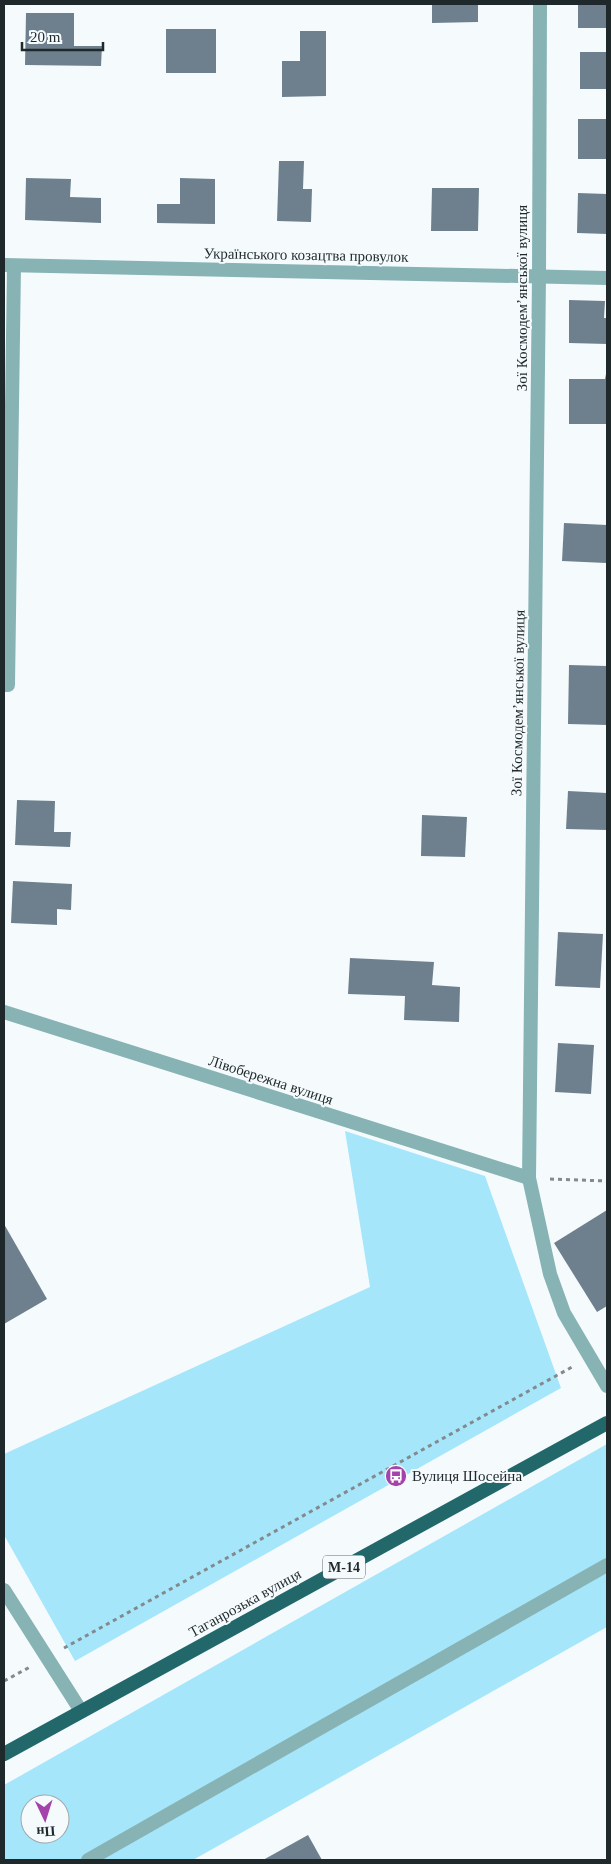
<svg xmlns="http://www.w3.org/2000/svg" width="611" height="1864" font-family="Georgia,serif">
<rect width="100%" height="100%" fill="#f5fbfd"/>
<!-- green -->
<g fill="#a6e6fb" fill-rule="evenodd">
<polygon points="345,1131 485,1176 561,1388 75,1661 4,1535 4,1454 370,1287"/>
<path d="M 607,1444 L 607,1627 L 193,1860 L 4,1860 L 4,1785 ZM 30,1804 L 60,1804 L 60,1834 L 30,1834 Z"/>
</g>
<!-- building -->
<g fill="#6e808e">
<polygon points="432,4 478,4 478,22 432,23"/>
<rect x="578" y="4" width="29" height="24"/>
<polygon points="26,13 74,13 74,46 102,46 101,66 25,65"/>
<rect x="166" y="29" width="50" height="44"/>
<polygon points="300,31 326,31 326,96 282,97 282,61 300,61"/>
<rect x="580" y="52" width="27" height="37"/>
<rect x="578" y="119" width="29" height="40"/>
<polygon points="279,161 304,161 303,189 312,189 311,222 277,221"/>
<polygon points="26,178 71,179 70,197 101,198 101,223 25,220"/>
<polygon points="180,178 215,179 215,224 157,223 157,204 180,204"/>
<polygon points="432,188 479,188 478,231 431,231"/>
<polygon points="578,193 607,194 607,234 577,233"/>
<polygon points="569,300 605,301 604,318 607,318 607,344 569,343"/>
<polygon points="606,374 607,374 607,424 569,424 569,379 605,379"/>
<polygon points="564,523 607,525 606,563 562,561"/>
<polygon points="569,665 607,666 607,725 568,724"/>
<polygon points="568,791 607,793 607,830 566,829"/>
<polygon points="17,800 55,801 54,832 71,832 70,847 15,845"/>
<polygon points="422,815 467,817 465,857 421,856"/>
<polygon points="13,881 72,884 71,910 57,909 57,925 11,923"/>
<polygon points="558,932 603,934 600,988 555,986"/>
<polygon points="350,958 434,962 432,985 460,987 459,1022 404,1020 405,996 348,994"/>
<polygon points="558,1043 594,1045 591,1094 555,1092"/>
<polygon points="607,1210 607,1306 597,1312 554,1243"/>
<polygon points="4,1224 47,1299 4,1324"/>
<polygon points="308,1835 322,1860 263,1860"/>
</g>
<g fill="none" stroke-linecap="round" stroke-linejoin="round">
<!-- path -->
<g stroke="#828a8d" stroke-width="3" stroke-dasharray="4 4" stroke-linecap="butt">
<polyline points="550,1179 607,1181"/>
<polyline points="64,1648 572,1367"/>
<polyline points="4,1681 30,1667"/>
</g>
<!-- service -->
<g stroke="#87b3b5" stroke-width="14">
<polyline points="4,685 8,685 14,266"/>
<polyline points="4,1590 81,1711"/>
<polyline points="88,1860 607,1565"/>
</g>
<!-- minor -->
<g stroke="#87b3b5" stroke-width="14">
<polyline points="540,4 539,276 529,1178 550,1274 564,1313 607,1386"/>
<polyline points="4,265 607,278"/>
<polyline points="4,1012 529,1178"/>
</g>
<!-- trunk -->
<polyline stroke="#22686b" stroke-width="14" points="4,1754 607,1423"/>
</g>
<!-- icons -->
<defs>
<g id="bus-disc" transform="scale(1.125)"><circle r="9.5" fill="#a343ab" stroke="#f5fbfd"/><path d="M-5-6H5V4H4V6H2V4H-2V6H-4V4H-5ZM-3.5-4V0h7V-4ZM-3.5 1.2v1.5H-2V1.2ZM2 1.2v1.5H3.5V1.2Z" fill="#fff"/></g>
</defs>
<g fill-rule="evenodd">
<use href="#bus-disc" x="396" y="1476"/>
</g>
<g text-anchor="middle" stroke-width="4" stroke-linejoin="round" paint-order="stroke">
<!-- shield labels -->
<rect fill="#f5fbfd" stroke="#5f686b" stroke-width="1" x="323" y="1555.5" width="42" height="23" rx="4"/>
<g font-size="14" font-weight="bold" fill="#1f292c">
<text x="344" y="1572">М-14</text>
</g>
<!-- street labels -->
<g font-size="15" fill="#1f292c" stroke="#f5fbfd">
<text transform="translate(306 255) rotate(1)" y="5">Українського козацтва провулок</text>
<text transform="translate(522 298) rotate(-90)" y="5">Зої Космодем’янської вулиця</text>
<text transform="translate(518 703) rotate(-89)" y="5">Зої Космодем’янської вулиця</text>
<text transform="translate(271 1080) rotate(18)" y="5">Лівобережна вулиця</text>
<text transform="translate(245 1603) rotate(-29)" y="5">Таганрозька вулиця</text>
</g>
<!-- poi labels -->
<g font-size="15" fill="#1f292c" stroke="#f5fbfd" text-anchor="start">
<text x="412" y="1481">Вулиця Шосейна</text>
</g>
</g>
<!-- border -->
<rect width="611" height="1864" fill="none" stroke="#1f292c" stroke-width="10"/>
<!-- north arrow -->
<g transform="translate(45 1819) rotate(176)"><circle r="24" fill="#f5fbfd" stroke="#9fa7a9"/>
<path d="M0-4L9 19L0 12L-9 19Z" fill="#a343ab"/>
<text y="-8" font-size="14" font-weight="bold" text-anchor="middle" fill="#1f292c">Пн</text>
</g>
<!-- scale -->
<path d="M22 42v8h81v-8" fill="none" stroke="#1f292c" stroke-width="2.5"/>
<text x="30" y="42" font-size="15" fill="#1f292c" stroke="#f5fbfd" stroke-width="4" paint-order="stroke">20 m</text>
</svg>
